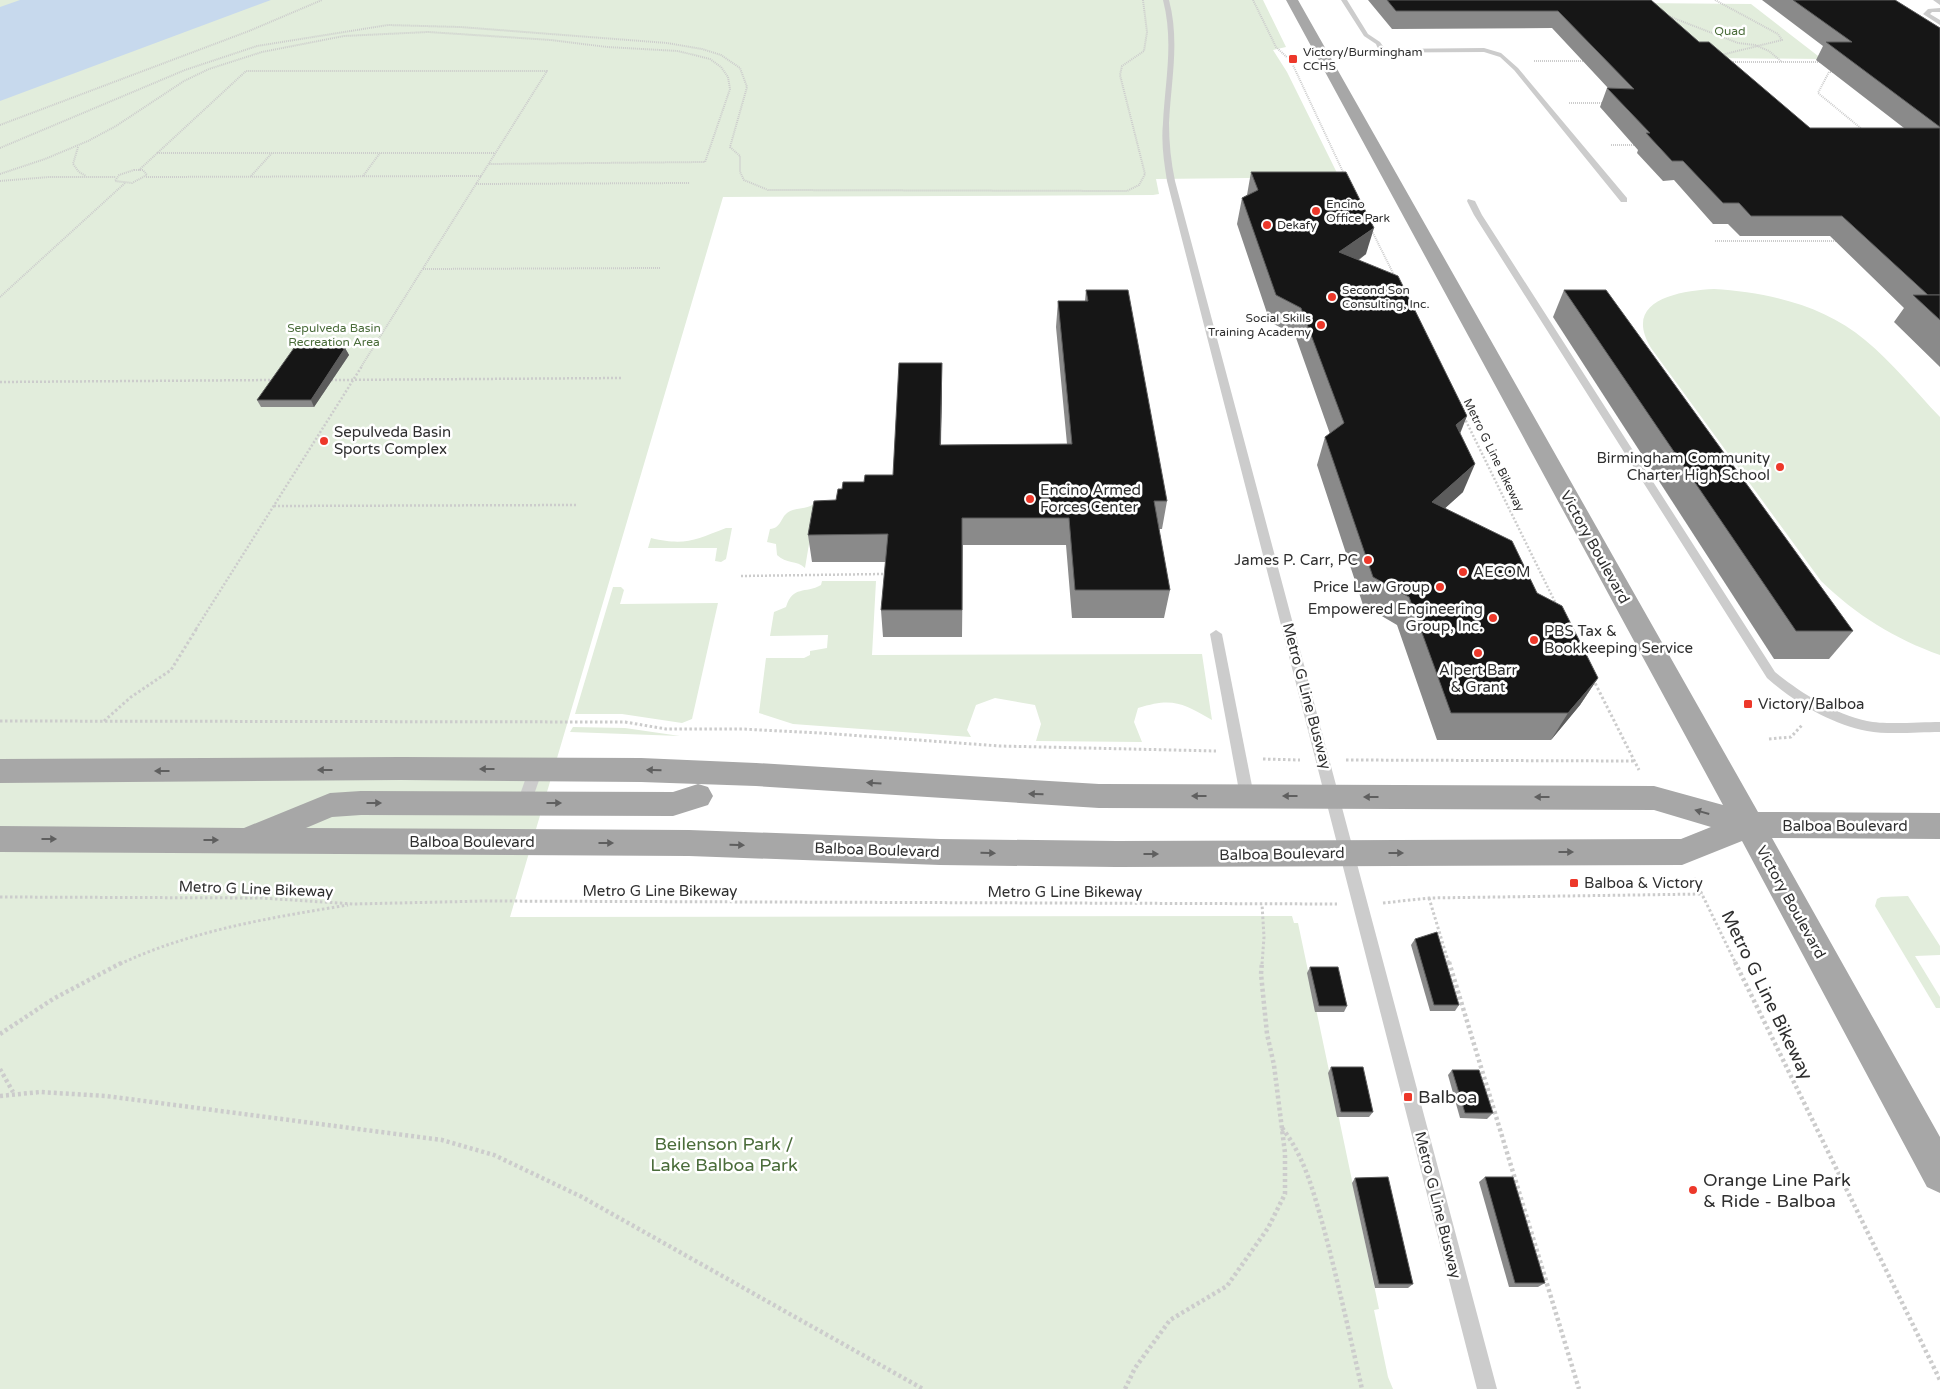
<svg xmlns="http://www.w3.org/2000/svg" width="1940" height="1389" font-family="'Varela Round',sans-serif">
<rect width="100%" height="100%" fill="#fff"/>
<!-- green -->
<g fill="#e2eddc">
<polygon points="0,0 1263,0 1286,47 1273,50 1287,72 1339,177 1156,179 1159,194 1153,195 723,197 510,917 1292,916 1294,923 1298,923 1379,1309 1374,1310 1388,1377 1393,1389 0,1389"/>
<polygon points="1638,3 1751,4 1822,59 1709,58"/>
<path d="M 1714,289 C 1766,292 1824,305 1865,340 C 1892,362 1915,391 1940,417 L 1940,655 C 1895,639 1856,615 1821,581 L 1651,348 C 1622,300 1678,291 1714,289 Z"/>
<path d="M 816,502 L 805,568 C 797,560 786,564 777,555 L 776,544 L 767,542 L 770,529 C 781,528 780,519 787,513 C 796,506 807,511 816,502 Z"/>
<path d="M 726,528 L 732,528 L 726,559 L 721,562 L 715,561 L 717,548 L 648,548 L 651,538 C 685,546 695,540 726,528 Z"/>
<path d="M 822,581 L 876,581 L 872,655 L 1202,654 L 1212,720 C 1182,703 1173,697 1138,708 L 1134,722 L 1142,742 L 1036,741 L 1041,724 L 1035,705 L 995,698 L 976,705 L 967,730 L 971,737 L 793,724 L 759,713 L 766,658 L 804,658 L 810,655 L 810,651 L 827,648 L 828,635 L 770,636 L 774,612 L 786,607 C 793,585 805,594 821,585 Z"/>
<polygon points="613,587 621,587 624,590 620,604 718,603 692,719 682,723 622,714 575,714"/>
<polygon points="573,727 625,728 680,736 570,732"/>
<polygon points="1908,896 1940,946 1940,955 1915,956 1940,997 1940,1008 1936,1008 1875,906 1877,899 1881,897"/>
</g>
<!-- water -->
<polygon fill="#c7d9ed" points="20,0 271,0 0,101 0,7"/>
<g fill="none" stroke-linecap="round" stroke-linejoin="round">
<!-- path-far3 -->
<g stroke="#ccc" stroke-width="2" stroke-dasharray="1 1" stroke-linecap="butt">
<polyline points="1253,0 1276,47 1291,61 1344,174"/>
<polyline points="1715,0 1778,34 1782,40 1721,55"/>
<polyline points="1668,16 1738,43 1755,45 1769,51 1782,62"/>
<polyline points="1534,61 1586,61"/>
<polyline points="1729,62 1821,62"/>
<polyline points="1833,72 1829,72 1818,93 1863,130"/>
<polyline points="1569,103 1604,103"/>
<polyline points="0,125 249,31 322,0"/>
<polyline points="1611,145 1636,145"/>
<polyline points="78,147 73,164 79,172 86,176"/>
<polyline points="0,148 185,70 257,46 388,25 460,27 667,43 702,49 721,55 740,68 747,87 730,147 740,156 740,172 744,180 768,190 1127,191 1139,185 1145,174 1120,75 1122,66 1144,51 1147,32 1143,0"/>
<polyline points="157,153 495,153"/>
<polygon points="134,170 143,170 147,175 132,183 115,181 119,175"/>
<polyline points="139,170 246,71 547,71 361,367"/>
<polyline points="0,174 45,159 88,141 116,126 184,81 209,69 262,52 344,36 428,32 551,40 607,47 678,51 710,59 721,67 728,77 730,89 705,162 489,164"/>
<polyline points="251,176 272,153"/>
<polyline points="363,176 380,153"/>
<polyline points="146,177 481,176"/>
<polyline points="0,181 49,177 116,177"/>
<polyline points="476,184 690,183"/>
<polyline points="1371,229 1395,277"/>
<polyline points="1715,241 1840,241"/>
<polyline points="423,269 660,268"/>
<polyline points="0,297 125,183"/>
</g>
<!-- path-far2 -->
<g stroke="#ccc" stroke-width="2.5" stroke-dasharray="2 2" stroke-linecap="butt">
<polyline points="331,380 621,378"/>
<polyline points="0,382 274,380"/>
<polyline points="1464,417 1557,606"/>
<polyline points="274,506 576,505"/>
<polyline points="741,576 883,574"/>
<polyline points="196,629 362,366"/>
</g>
<!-- path-far1 -->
<g stroke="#ccc" stroke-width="3" stroke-dasharray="2.5 2.5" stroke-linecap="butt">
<polyline points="1593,679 1639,770"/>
<polyline points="0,721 625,722 666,729 742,729 821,733 1000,746 1216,751"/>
<polyline points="104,721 131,697 171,670 197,628"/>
<polyline points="1769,739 1791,737 1803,724"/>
<polyline points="1263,759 1300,760"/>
<polyline points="1346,760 1634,761"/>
<polyline points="1694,878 1736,964"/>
<polyline points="0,897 261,898 354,904 485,901 1337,904"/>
<polyline points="1429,898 1449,964"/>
<polyline points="1383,903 1429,898 1703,894"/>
<path d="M 120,964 C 193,930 269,918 348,905"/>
<polyline points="1262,964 1264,937 1262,904"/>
</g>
<!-- path -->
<g stroke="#ccc" stroke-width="4.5" stroke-dasharray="3 3" stroke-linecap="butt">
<polyline points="1449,962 1579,1389"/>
<polyline points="1735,962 1940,1380"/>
<polyline points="0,1034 53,999 123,962"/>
<polyline points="0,1069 13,1092"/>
<polyline points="0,1096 40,1092 106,1096 442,1140 494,1155 582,1197 923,1389"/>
<path d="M 1282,1128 C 1305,1157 1314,1194 1324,1229 C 1338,1282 1350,1336 1362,1389"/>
<polyline points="1125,1389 1135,1368 1170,1320 1227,1286 1268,1228 1285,1194 1285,1153 1274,1065 1267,1034 1261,974 1262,962"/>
</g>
<!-- service -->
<g fill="#ccc" fill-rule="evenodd">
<path d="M 1163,0 L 1169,0 C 1180,41 1171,81 1169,123 C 1169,143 1171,162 1175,181 L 1497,1389 L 1477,1389 L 1167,181 C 1164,162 1161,143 1163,123 C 1165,81 1174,42 1163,0 Z"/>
<polygon points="1341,0 1347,0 1368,34 1380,42 1385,49 1484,48 1501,53 1518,68 1627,198 1627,202 1621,202 1514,70 1500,57 1484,52 1319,53 1319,51 1321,50 1378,49 1376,44 1364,36"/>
<polygon points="1940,8 1940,12 1932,12 1930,14 1940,20 1940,25 1923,14 1928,9"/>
<path d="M 1468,199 L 1475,201 L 1482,215 L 1775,672 C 1801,693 1833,713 1867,721 C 1885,725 1920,722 1940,722 L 1940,732 C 1918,732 1888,735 1867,731 C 1831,724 1794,702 1767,678 L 1474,215 L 1467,201 Z"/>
<polygon points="1216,630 1222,634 1254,796 1252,800 1247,801 1242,800 1240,796 1210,634"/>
<polygon points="536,764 541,765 543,769 531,803 529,807 524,809 519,807 517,803 529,769 531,765"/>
</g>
<!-- minor -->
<polygon fill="#ccc" fill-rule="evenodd" points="1933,0 1940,0 1940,5"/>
<!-- primary -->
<polygon fill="#a7a7a7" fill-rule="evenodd" points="1286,0 1298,0 1758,812 1940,813 1940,839 1772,838 1940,1137 1940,1193 1927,1187 1742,841 1682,865 1116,867 940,865 689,856 0,852 0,826 244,828 330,793 361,791 673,792 698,784 708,787 713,796 708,805 673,816 361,815 332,817 306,828 689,830 940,839 1116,841 1681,839 1711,827 1654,810 1099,808 756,786 641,782 401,780 0,783 0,759 401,757 641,758 756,763 1099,784 1654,786 1723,805"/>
</g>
<!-- wall -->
<g fill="#8a8a8a" fill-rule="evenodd">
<path d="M 1368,0 L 1895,0 L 1940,28 L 1940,367 L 1894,322 L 1904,308 L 1830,236 L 1740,236 L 1728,224 L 1713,224 L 1674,180 L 1663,181 L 1637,153 L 1638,150 L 1600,107 L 1607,88 L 1608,88 L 1552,28 L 1392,29 ZM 1651,0 L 1762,0 L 1823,46 L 1816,60 L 1904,128 L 1810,128 L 1699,42 Z"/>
<polygon points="1251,172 1366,254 1359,260 1460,433 1463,492 1445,508 1537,593 1598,678 1580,705 1551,740 1437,740 1397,625 1363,605 1317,465 1325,437 1330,434 1295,335 1270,322 1237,224 1242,198 1247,195"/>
<polygon points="1086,290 1167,501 1162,529 1159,529 1170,590 1164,618 1072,618 1066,545 963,545 962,637 883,637 881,610 886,562 812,562 808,535 836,500 842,489 864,482 893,475 942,363 942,390 941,445 1067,444 1056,327 1058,301 1085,301"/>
<polygon points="1564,290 1853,631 1829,659 1774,659 1553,317"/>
<polygon points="345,348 349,355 314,407 261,407 257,400"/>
<polygon points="1415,939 1459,1005 1455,1011 1430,1011 1411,945"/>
<polygon points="1310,967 1347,1006 1344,1012 1315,1012 1307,973"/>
<polygon points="1331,1067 1373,1112 1369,1117 1337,1117 1328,1073"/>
<polygon points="1452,1070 1493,1113 1487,1119 1460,1118 1448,1075"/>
<polygon points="1485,1177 1545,1283 1538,1287 1509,1287 1479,1182"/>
<polygon points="1355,1178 1413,1284 1408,1288 1375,1288 1352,1183"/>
</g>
<!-- shaded-wall -->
<g fill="#5c5c5c">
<polygon points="1374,228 1366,254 1332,278 1339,252"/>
<polygon points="345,348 349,355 314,407 311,400"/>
<polygon points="942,363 942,390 940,473 940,445"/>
<polygon points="1467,416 1456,444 1456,425"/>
<polygon points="1475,464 1463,492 1421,530 1432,502"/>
<polygon points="1598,678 1580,705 1551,740 1568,713"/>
</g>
<!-- building -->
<g fill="#161616" stroke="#5c5c5c">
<polygon points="1387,0 1651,0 1699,42 1709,42 1810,128 1940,128 1940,295 1928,295 1842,216 1751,216 1739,203 1723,203 1683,161 1672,161 1646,133 1650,133 1607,88 1634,89 1558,11 1396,11"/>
<polygon points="1793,0 1895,0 1940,28 1940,127 1826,42 1852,42"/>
<polygon points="1251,172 1346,172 1374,228 1339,252 1398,276 1467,416 1456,425 1475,464 1432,502 1512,541 1537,593 1562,606 1598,678 1568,713 1451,713 1409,597 1373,577 1325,437 1344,423 1301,308 1276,295 1242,198 1258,190"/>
<polygon points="1086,290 1128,290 1167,501 1154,501 1170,590 1075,590 1069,518 962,518 962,610 881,610 888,534 808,535 814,501 836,500 838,489 842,489 843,482 864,482 865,475 893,475 899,363 942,363 940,445 1072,444 1058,301 1088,301"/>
<polygon points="1564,290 1606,290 1853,631 1796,631"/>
<polygon points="1913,295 1940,295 1940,320"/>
<polygon points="294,348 345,348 311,400 257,400"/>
<polygon points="1437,932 1459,1005 1434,1005 1415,939"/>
<polygon points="1310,967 1338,967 1347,1006 1319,1006"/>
<polygon points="1331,1067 1363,1067 1373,1112 1341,1112"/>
<polygon points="1452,1070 1479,1070 1493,1113 1465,1113"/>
<polygon points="1388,1177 1413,1284 1379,1284 1355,1178"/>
<polygon points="1485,1177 1513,1177 1545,1283 1515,1283"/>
</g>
<!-- one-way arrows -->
<defs><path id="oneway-solid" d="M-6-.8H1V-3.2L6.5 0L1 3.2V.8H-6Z" transform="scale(1.25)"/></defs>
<g fill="#5f5f5f">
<use href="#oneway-solid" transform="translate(487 769) rotate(180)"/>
<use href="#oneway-solid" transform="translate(325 770) rotate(180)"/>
<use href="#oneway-solid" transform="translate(654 770) rotate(-178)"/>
<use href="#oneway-solid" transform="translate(162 771) rotate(180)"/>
<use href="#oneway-solid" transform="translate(874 783) rotate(-176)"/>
<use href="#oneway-solid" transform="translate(1036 794) rotate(-178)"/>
<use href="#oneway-solid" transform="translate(1199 796) rotate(180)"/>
<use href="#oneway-solid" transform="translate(1290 796) rotate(-180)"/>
<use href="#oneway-solid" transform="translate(1371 797) rotate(-180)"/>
<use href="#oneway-solid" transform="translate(1542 797) rotate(-180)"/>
<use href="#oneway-solid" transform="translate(374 803)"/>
<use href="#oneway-solid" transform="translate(554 803)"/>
<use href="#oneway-solid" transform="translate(1702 812) rotate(-164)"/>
<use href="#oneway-solid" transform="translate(49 839)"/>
<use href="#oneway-solid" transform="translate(211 840)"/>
<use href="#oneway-solid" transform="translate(606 843)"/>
<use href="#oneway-solid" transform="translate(737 845) rotate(2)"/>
<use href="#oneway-solid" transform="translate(1566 852)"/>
<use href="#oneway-solid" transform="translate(988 853) rotate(1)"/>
<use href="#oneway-solid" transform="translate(1396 853)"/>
<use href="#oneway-solid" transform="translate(1151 854)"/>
</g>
<!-- markers -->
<g fill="#ed382a" stroke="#fff" stroke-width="2">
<rect x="1288" y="54" width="10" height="10" rx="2.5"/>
<circle cx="1316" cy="211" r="5"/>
<circle cx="1267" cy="225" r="5"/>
<circle cx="1332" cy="297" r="5"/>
<circle cx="1321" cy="325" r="5"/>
<circle cx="324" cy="441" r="5"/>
<circle cx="1780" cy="467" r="5"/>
<circle cx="1030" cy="499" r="5"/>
<circle cx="1368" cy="560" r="5"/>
<circle cx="1463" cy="572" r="5"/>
<circle cx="1440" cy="587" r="5"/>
<circle cx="1493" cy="618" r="5"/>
<circle cx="1534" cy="640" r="5"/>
<circle cx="1478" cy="653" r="5"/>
<rect x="1743" y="699" width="10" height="10" rx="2.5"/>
<rect x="1569" y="878" width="10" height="10" rx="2.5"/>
<rect x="1403" y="1092" width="10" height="10" rx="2.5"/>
<circle cx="1693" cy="1190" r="5"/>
</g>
<g text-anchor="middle" stroke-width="5" stroke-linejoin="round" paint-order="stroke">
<!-- far-park labels -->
<g font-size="12" fill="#4a6c3a" stroke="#fff">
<text x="1730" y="35">Quad</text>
<text x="334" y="332">Sepulveda Basin<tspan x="334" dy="14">Recreation Area</tspan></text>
</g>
<!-- far-poi labels -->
<g font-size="12" fill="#2f2f2f" stroke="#fff" text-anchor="start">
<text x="1303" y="56">Victory/Burmingham<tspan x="1303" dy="14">CCHS</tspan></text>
<text x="1326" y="208">Encino<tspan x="1326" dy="14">Office Park</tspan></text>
<text x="1277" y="229">Dekafy</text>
<text x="1342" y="294">Second Son<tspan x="1342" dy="14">Consulting, Inc.</tspan></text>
<text x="1311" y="322" text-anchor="end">Social Skills<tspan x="1311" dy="14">Training Academy</tspan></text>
</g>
<!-- far-street labels -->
<g font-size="12" fill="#2f2f2f" stroke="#fff">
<text transform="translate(1494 455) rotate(64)" y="4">Metro G Line Bikeway</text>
</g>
<!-- poi labels -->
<g font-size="15" fill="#2f2f2f" stroke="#fff" text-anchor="start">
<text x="334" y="437">Sepulveda Basin<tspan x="334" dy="17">Sports Complex</tspan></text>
<text x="1770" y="463" text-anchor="end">Birmingham Community<tspan x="1770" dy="17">Charter High School</tspan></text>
<text x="1040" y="495">Encino Armed<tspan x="1040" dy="17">Forces Center</tspan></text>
<text x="1358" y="565" text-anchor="end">James P. Carr, PC</text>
<text x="1473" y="577">AECOM</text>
<text x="1430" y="592" text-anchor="end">Price Law Group</text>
<text x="1483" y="614" text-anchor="end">Empowered Engineering<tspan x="1483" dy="17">Group, Inc.</tspan></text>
<text x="1544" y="636">PBS Tax &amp;<tspan x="1544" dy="17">Bookkeeping Service</tspan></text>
<text x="1478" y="675" text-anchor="middle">Alpert Barr<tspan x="1478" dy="17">&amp; Grant</tspan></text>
<text x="1758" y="709">Victory/Balboa</text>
<text x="1584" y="888">Balboa &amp; Victory</text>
</g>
<!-- street labels -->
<g font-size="15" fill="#2f2f2f" stroke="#fff">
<text transform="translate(1595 547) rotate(61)" y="5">Victory Boulevard</text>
<text transform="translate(1307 696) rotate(75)" y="5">Metro G Line Busway</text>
<text x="1845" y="831">Balboa Boulevard</text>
<text x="472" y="847">Balboa Boulevard</text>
<text transform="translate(877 850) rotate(2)" y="5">Balboa Boulevard</text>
<text transform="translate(1282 854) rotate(-1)" y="5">Balboa Boulevard</text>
<text transform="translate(256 889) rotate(2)" y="5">Metro G Line Bikeway</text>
<text x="660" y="896">Metro G Line Bikeway</text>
<text x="1065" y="897">Metro G Line Bikeway</text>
<text transform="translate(1791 902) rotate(61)" y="5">Victory Boulevard</text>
<text transform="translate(1438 1205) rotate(76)" y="5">Metro G Line Busway</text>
</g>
<!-- near-street labels -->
<g font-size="18" fill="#2f2f2f" stroke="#fff">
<text transform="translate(1767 995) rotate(64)" y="6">Metro G Line Bikeway</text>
</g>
<!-- near-poi labels -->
<g font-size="18" fill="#2f2f2f" stroke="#fff" text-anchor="start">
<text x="1418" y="1103">Balboa</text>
<text x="1703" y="1186">Orange Line Park<tspan x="1703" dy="21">&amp; Ride - Balboa</tspan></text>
</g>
<!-- near-park labels -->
<g font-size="18" fill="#4a6c3a" stroke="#fff">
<text x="724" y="1150">Beilenson Park /<tspan x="724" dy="21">Lake Balboa Park</tspan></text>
</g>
</g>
</svg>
